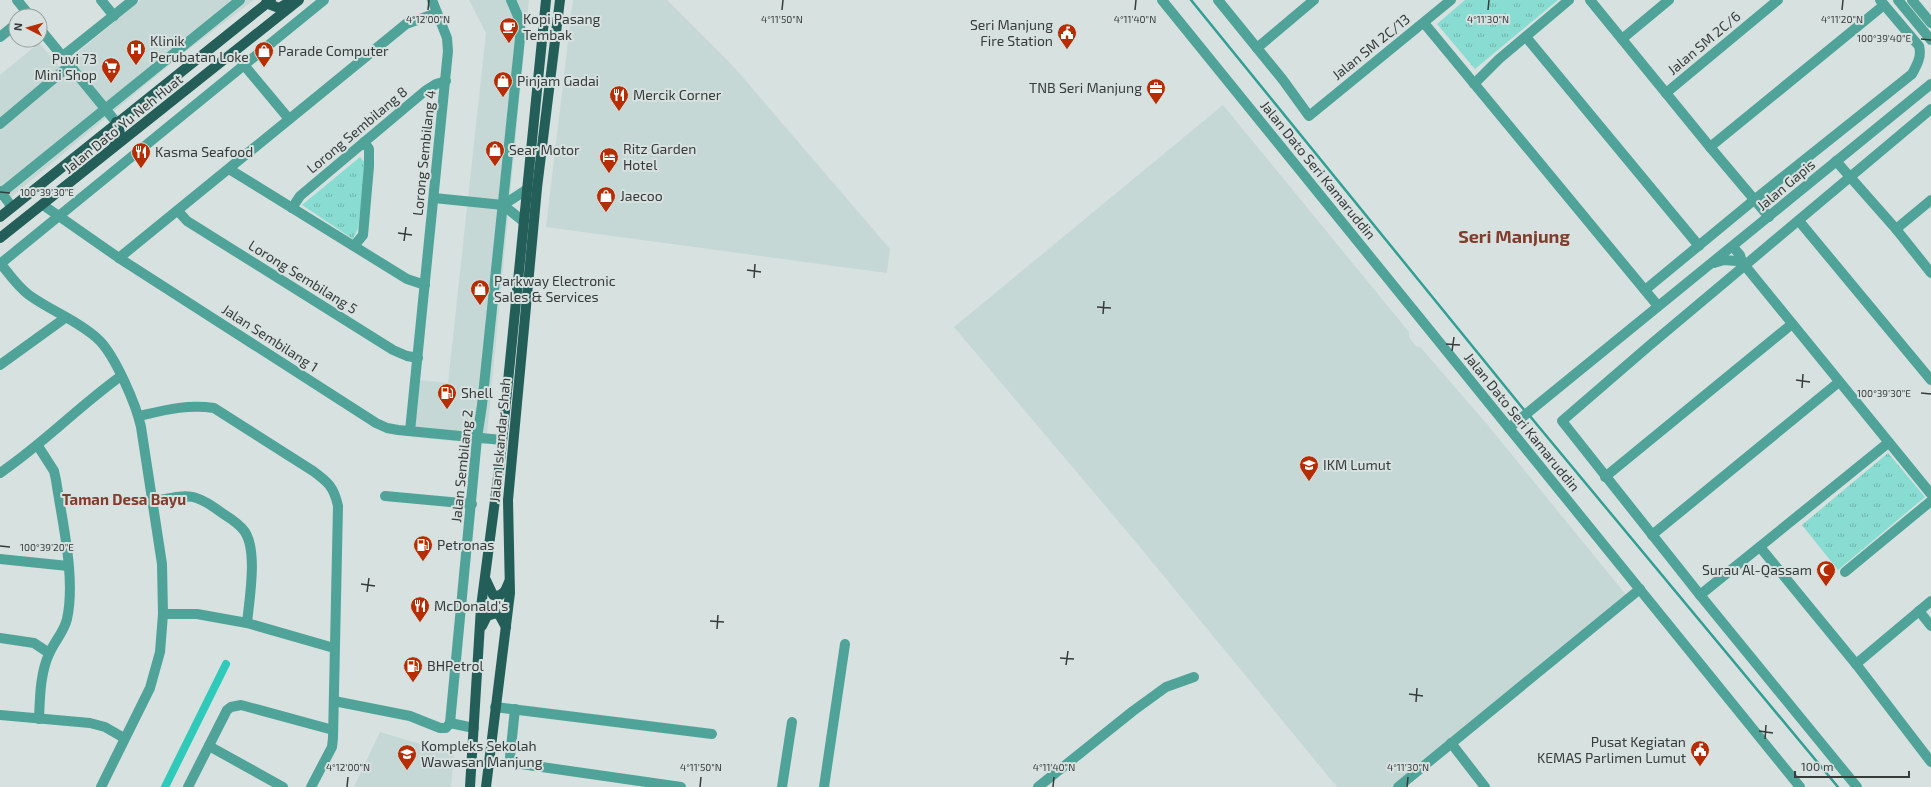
<svg xmlns="http://www.w3.org/2000/svg" width="1931" height="787" font-family="'Exo 2',sans-serif">
<defs>
<pattern id="park-tufts" width="24" height="20" patternUnits="userSpaceOnUse"><rect width="24" height="20" fill="#88dcd1"/><path d="M3 7l-1-3M5 7V3M7 7l1-3M15 17l-1-3M17 17v-4M19 17l1-3" fill="none" stroke="#70b4ab"/></pattern>
</defs>
<rect width="100%" height="100%" fill="#d7e1df"/>
<!-- built -->
<g fill="#c5d8d5">
<polygon points="141,0 254,0 185,52 10,198 0,185 0,75 39,43 60,67"/>
<polygon points="469,0 529,0 486,444 411,437 418,380 448,383 486,33"/>
<polygon points="573,0 667,0 734,67 890,249 887,273 546,227"/>
<polygon points="1223,105 1409,332 1409,337 1416,346 1421,348 1486,423 1627,596 1391,787 1337,787 1135,541 954,327"/>
<polygon points="380,732 454,754 451,787 354,787"/>
</g>
<!-- park -->
<g fill="url(#park-tufts)">
<polygon points="1465,0 1558,0 1475,69 1437,24"/>
<polygon points="360,157 366,164 358,228 353,239 302,205"/>
<polygon points="1888,453 1925,497 1838,570 1802,525"/>
</g>
<g fill="none" stroke-linecap="round" stroke-linejoin="round">
<!-- stream -->
<g stroke="#329f94" stroke-width="2.5">
<polyline points="1191,0 1525,411"/>
<polyline points="1529,415 1838,787"/>
</g>
<!-- canal -->
<polyline stroke="#30caba" stroke-width="8" points="165,787 226,664"/>
<!-- minor -->
<g stroke="#4fa398" stroke-width="10">
<polyline points="17,0 30,16"/>
<polyline points="101,0 114,16"/>
<polyline points="1162,0 1800,787"/>
<polyline points="1218,0 1283,80 1309,116 1451,0"/>
<polyline points="1590,0 1710,147 1769,217"/>
<polyline points="1898,0 1931,40"/>
<polyline points="1912,0 1931,23"/>
<polyline points="1424,23 1658,306"/>
<polyline points="40,29 116,122"/>
<polyline points="0,37 16,24"/>
<polyline points="1526,37 1699,246"/>
<polyline points="1622,39 1669,0"/>
<polyline points="1257,48 1314,0"/>
<polyline points="234,53 289,119"/>
<polyline points="63,56 133,0"/>
<polyline points="1474,84 1499,59 1569,0"/>
<polyline points="1666,93 1778,0"/>
<polyline points="0,124 70,65"/>
<polyline points="1710,147 1884,5"/>
<polyline points="1836,161 1896,229 1931,273"/>
<polyline points="229,169 407,279 425,285"/>
<polyline points="0,191 12,207"/>
<polyline points="0,194 240,0"/>
<polyline points="434,198 503,205 523,221"/>
<polyline points="43,205 119,258 376,423 387,428 398,430 502,440"/>
<polyline points="503,205 526,190"/>
<polyline points="292,208 300,196 425,91 436,84 446,81"/>
<polyline points="178,211 187,221 393,350 407,356 418,358"/>
<polyline points="1799,221 1931,380"/>
<polyline points="1896,229 1931,200"/>
<polyline points="354,246 363,235 369,166 369,149 364,142"/>
<polyline points="1733,247 1740,255 1742,262 1931,494"/>
<polyline points="119,258 406,24 437,13"/>
<polyline points="1714,263 1724,260 1737,261"/>
<polyline points="0,264 324,0"/>
<path d="M 1,264 C 9,274 18,287 29,295 C 51,311 79,321 99,340 C 115,356 136,404 141,427 L 162,564 L 163,614 L 160,652 L 150,688 L 101,787"/>
<path d="M 1645,290 L 1754,200 L 1912,74 C 1917,65 1922,56 1919,46 L 1880,0"/>
<polyline points="0,365 65,318"/>
<path d="M 139,416 C 165,410 187,404 214,408 L 313,471 C 328,482 334,487 338,506 L 333,738 L 332,747 L 311,787"/>
<polyline points="1509,428 1931,84"/>
<polyline points="410,431 448,51 447,38 432,0"/>
<path d="M 38,446 L 54,471 L 56,480 C 62,521 76,578 67,619 C 64,632 54,642 49,654 C 40,674 40,697 39,719"/>
<path d="M 0,473 C 43,444 79,406 121,376"/>
<polyline points="1605,477 1792,324"/>
<polyline points="385,496 472,504"/>
<path d="M 154,501 C 187,495 193,491 222,513 C 230,518 240,524 245,532 C 258,552 249,601 247,623"/>
<polyline points="1652,535 1839,382"/>
<polyline points="1760,547 1856,664 1931,762"/>
<polyline points="0,559 68,566"/>
<polyline points="1845,572 1931,501"/>
<polyline points="1700,595 1888,443"/>
<polyline points="1919,611 1931,626"/>
<polyline points="163,614 197,614 247,623 334,648"/>
<polyline points="0,638 34,643 49,653"/>
<polyline points="1856,664 1931,601"/>
<polyline points="334,701 410,716 440,728 446,728 450,723 477,438 482,405 520,38 520,21 511,0"/>
<polyline points="495,707 712,734"/>
<polyline points="515,709 510,757 514,763 681,787"/>
<polyline points="0,715 90,723 105,727 124,738"/>
<polyline points="450,723 474,728"/>
<polyline points="1451,743 1485,787"/>
<polyline points="209,746 283,787"/>
<polyline points="188,787 227,710 231,707 241,705 333,730"/>
<polyline points="782,787 792,722"/>
<polyline points="824,787 845,644"/>
<polyline points="1038,787 1133,711 1166,687 1194,677"/>
<polyline points="1398,787 1640,589"/>
<polyline points="1857,787 1700,595 1562,421 1650,345 1931,109"/>
</g>
<!-- major -->
<g stroke="#235f58" stroke-width="10">
<polyline points="266,3 279,8 291,1"/>
<path d="M 114,145 C 122,136 121,132 116,122"/>
<polyline points="0,217 271,0"/>
<polyline points="0,238 299,0"/>
<polyline points="486,580 493,595 499,596 505,591 509,582"/>
<polyline points="482,626 487,616 496,613 500,616 506,627"/>
<polyline points="470,787 481,607 500,462 546,0"/>
<polyline points="486,787 510,593 508,500 537,188 560,0"/>
</g>
</g>
<!-- ticks -->
<path fill="none" stroke="#373b3a" stroke-width="1.5" d="M 428,10 L 429,0M 782,10 L 783,0M 1135,10 L 1136,0M 1488,10 L 1489,0M 1842,10 L 1843,0M 1921,39 L 1931,40M 0,192 L 10,193M 398,233 L 412,235M 404,241 L 406,227M 747,270 L 761,272M 754,278 L 755,264M 1097,307 L 1111,308M 1103,314 L 1104,301M 1446,344 L 1460,345M 1452,351 L 1454,337M 1796,380 L 1810,382M 1802,388 L 1803,374M 1921,393 L 1931,394M 0,546 L 10,547M 361,584 L 375,586M 367,592 L 369,578M 710,621 L 724,622M 717,629 L 718,615M 1060,658 L 1074,659M 1066,665 L 1068,651M 1409,694 L 1423,696M 1416,702 L 1417,688M 1759,731 L 1773,733M 1765,739 L 1766,725M 347,787 L 348,777M 700,787 L 701,777M 1053,787 L 1054,777M 1407,787 L 1408,777"/>
<!-- icons -->
<defs>
<g id="cafe-pin" transform="scale(1)"><path d="M0 17L-7.5 6A9.5 9.5 0 1 1 7.5 6Z" fill="#b72d02" stroke="#d7e1df"/><path d="M-5.5-4.5H6V0H3Q3 3.5 0 3.5H-2.5Q-5.5 3.5-5.5 0ZM3-3.2v2h1.7v-2ZM-6 4.5H4V6H-6Z" fill="#fff"/></g>
<g id="civic-pin" transform="scale(1)"><path d="M0 17L-7.5 6A9.5 9.5 0 1 1 7.5 6Z" fill="#b72d02" stroke="#d7e1df"/><path d="M-.6-6.5H3V-4.5H.6V-3L4-1V1h2V6H-6V1h2V-1L-.6-3ZM-1.2 2.5V6h2.4V2.5Z" fill="#fff"/></g>
<g id="hospital-pin" transform="scale(1)"><path d="M0 17L-7.5 6A9.5 9.5 0 1 1 7.5 6Z" fill="#b72d02" stroke="#d7e1df"/><path d="M-5-5h3v3.5h4V-5h3V5h-3V1.5h-4V5h-3Z" fill="#fff"/></g>
<g id="shop-pin" transform="scale(1)"><path d="M0 17L-7.5 6A9.5 9.5 0 1 1 7.5 6Z" fill="#b72d02" stroke="#d7e1df"/><path d="M-5-2.5h2.3a2.7 3.5 0 0 1 5.4 0H5L5.5 6h-11ZM-1.5-2.5h3a1.5 2.3 0 0 0-3 0Z" fill="#fff"/></g>
<g id="supermarket-pin" transform="scale(1)"><path d="M0 17L-7.5 6A9.5 9.5 0 1 1 7.5 6Z" fill="#b72d02" stroke="#d7e1df"/><path d="M-6-5.5h2.5l.6 2H6L4.5 2H-2.5L-4.4-4H-6ZM-1.5 3.2a1.3 1.3 0 1 0 .1 0ZM3 3.2a1.3 1.3 0 1 0 .1 0Z" fill="#fff"/></g>
<g id="office-pin" transform="scale(1)"><path d="M0 17L-7.5 6A9.5 9.5 0 1 1 7.5 6Z" fill="#b72d02" stroke="#d7e1df"/><path d="M-6-3h4V-5.5h4V-3h4V5H-6ZM-1-4.5V-3h2v-1.5ZM-6 0V1H6V0Z" fill="#fff"/></g>
<g id="restaurant-pin" transform="scale(1)"><path d="M0 17L-7.5 6A9.5 9.5 0 1 1 7.5 6Z" fill="#b72d02" stroke="#d7e1df"/><path d="M-5-6h1v4h1v-4h1v4h1v-4h1v5L-1.5 .5V6h-2V.5L-5-1ZM5-6V6H3V1.5H1.5Q1.5-4 5-6Z" fill="#fff"/></g>
<g id="hotel-pin" transform="scale(1)"><path d="M0 17L-7.5 6A9.5 9.5 0 1 1 7.5 6Z" fill="#b72d02" stroke="#d7e1df"/><path d="M-6-4.5h1.5V1H6V5H4.5V3h-9V5H-6ZM-4 0a1.8 1.8 0 1 1 3.6 0ZM.5 0V-2.5h3Q6-2.5 6 0Z" fill="#fff"/></g>
<g id="fuel-pin" transform="scale(1)"><path d="M0 17L-7.5 6A9.5 9.5 0 1 1 7.5 6Z" fill="#b72d02" stroke="#d7e1df"/><path d="M-5.5-6h7V0h2V4h1.3V-2.5L3-4.5l.8-.8L6-3V5H2.5V1h-1V6h-7ZM-4.2-4.7v3.2H.2V-4.7Z" fill="#fff"/></g>
<g id="university-pin" transform="scale(1)"><path d="M0 17L-7.5 6A9.5 9.5 0 1 1 7.5 6Z" fill="#b72d02" stroke="#d7e1df"/><path d="M0-5L7-2L0 1L-7-2ZM-4 1L0 2.5L4 1V4Q0 6-4 4Z" fill="#fff"/></g>
<g id="mosque-pin" transform="scale(1)"><path d="M0 17L-7.5 6A9.5 9.5 0 1 1 7.5 6Z" fill="#b72d02" stroke="#d7e1df"/><path d="M3.5-4.9A6 6 0 1 0 3.5 4.9A5 5 0 1 1 3.5-4.9Z" fill="#fff"/></g>
<g id="school-pin" transform="scale(1)"><path d="M0 17L-7.5 6A9.5 9.5 0 1 1 7.5 6Z" fill="#b72d02" stroke="#d7e1df"/><path d="M0-5L7-2L0 1L-7-2ZM-4 1L0 2.5L4 1V4Q0 6-4 4Z" fill="#fff"/></g>
</defs>
<g fill-rule="evenodd">
<use href="#cafe-pin" x="509" y="27"/>
<use href="#civic-pin" x="1067" y="33"/>
<use href="#hospital-pin" x="136" y="49"/>
<use href="#shop-pin" x="264" y="51"/>
<use href="#supermarket-pin" x="111" y="67"/>
<use href="#shop-pin" x="503" y="81"/>
<use href="#office-pin" x="1156" y="88"/>
<use href="#restaurant-pin" x="619" y="95"/>
<use href="#shop-pin" x="495" y="150"/>
<use href="#restaurant-pin" x="141" y="152"/>
<use href="#hotel-pin" x="609" y="157"/>
<use href="#shop-pin" x="606" y="196"/>
<use href="#shop-pin" x="480" y="289"/>
<use href="#fuel-pin" x="447" y="393"/>
<use href="#university-pin" x="1309" y="465"/>
<use href="#fuel-pin" x="423" y="545"/>
<use href="#mosque-pin" x="1826" y="570"/>
<use href="#restaurant-pin" x="420" y="606"/>
<use href="#fuel-pin" x="413" y="666"/>
<use href="#civic-pin" x="1700" y="750"/>
<use href="#school-pin" x="407" y="754"/>
</g>
<g text-anchor="middle" stroke-width="4" stroke-linejoin="round" paint-order="stroke">
<!-- poi labels -->
<g font-size="14" fill="#373b3a" stroke="#d7e1df" text-anchor="start">
<text x="523" y="24">Kopi Pasang<tspan x="523" dy="16">Tembak</tspan></text>
<text x="1053" y="30" text-anchor="end">Seri Manjung<tspan x="1053" dy="16">Fire Station</tspan></text>
<text x="150" y="46">Klinik<tspan x="150" dy="16">Perubatan Loke</tspan></text>
<text x="278" y="56">Parade Computer</text>
<text x="97" y="64" text-anchor="end">Puvi 73<tspan x="97" dy="16">Mini Shop</tspan></text>
<text x="517" y="86">Pinjam Gadai</text>
<text x="1142" y="93" text-anchor="end">TNB Seri Manjung</text>
<text x="633" y="100">Mercik Corner</text>
<text x="623" y="154">Ritz Garden<tspan x="623" dy="16">Hotel</tspan></text>
<text x="509" y="155">Sear Motor</text>
<text x="155" y="157">Kasma Seafood</text>
<text x="620" y="201">Jaecoo</text>
<text x="494" y="286">Parkway Electronic<tspan x="494" dy="16">Sales &amp; Services</tspan></text>
<text x="461" y="398">Shell</text>
<text x="1323" y="470">IKM Lumut</text>
<text x="437" y="550">Petronas</text>
<text x="1812" y="575" text-anchor="end">Surau Al-Qassam</text>
<text x="434" y="611">McDonald's</text>
<text x="427" y="671">BHPetrol</text>
<text x="1686" y="747" text-anchor="end">Pusat Kegiatan<tspan x="1686" dy="16">KEMAS Parlimen Lumut</tspan></text>
<text x="421" y="751">Kompleks Sekolah<tspan x="421" dy="16">Wawasan Manjung</tspan></text>
</g>
<!-- street labels -->
<g font-size="14" fill="#373b3a" stroke="#d7e1df">
<text transform="translate(1704 43) rotate(-40)" y="5">Jalan SM 2C/6</text>
<text transform="translate(1371 47) rotate(-39)" y="5">Jalan SM 2C/13</text>
<text transform="translate(123 124) rotate(-39)" y="5">Jalan Dato' Yu Neh Huat</text>
<text transform="translate(357 130) rotate(-40)" y="5">Lorong Sembilang 8</text>
<text transform="translate(424 153) rotate(-84)" y="5">Lorong Sembilang 4</text>
<text transform="translate(1318 170) rotate(51)" y="5">Jalan Dato Seri Kamaruddin</text>
<text transform="translate(1786 185) rotate(-40)" y="5">Jalan Gapis</text>
<text transform="translate(303 277) rotate(32)" y="5">Lorong Sembilang 5</text>
<text transform="translate(270 338) rotate(33)" y="5">Jalan Sembilang 1</text>
<text transform="translate(1522 422) rotate(51)" y="5">Jalan Dato Seri Kamaruddin</text>
<text transform="translate(500 440) rotate(-85)" y="5">Jalan Iskandar Shah</text>
<text transform="translate(462 466) rotate(-84)" y="5">Jalan Sembilang 2</text>
</g>
<!-- neighbourhood labels -->
<g font-size="15" font-weight="bold" fill="#813c2b" stroke="#d7e1df">
<text x="124" y="505">Taman Desa Bayu</text>
</g>
<!-- district labels -->
<g font-size="18" font-weight="bold" fill="#813c2b" stroke="#d7e1df">
<text x="1514" y="243">Seri Manjung</text>
</g>
</g>
<g font-size="10" text-anchor="middle" fill="#373b3a" stroke="#d7e1df" stroke-width="4" stroke-linejoin="round" paint-order="stroke">
<text x="428" y="23">4°12'00"N</text>
<text x="782" y="23">4°11'50"N</text>
<text x="1135" y="23">4°11'40"N</text>
<text x="1488" y="23">4°11'30"N</text>
<text x="1842" y="23">4°11'20"N</text>
<text x="1884" y="42">100°39'40"E</text>
<text x="47" y="196">100°39'30"E</text>
<text x="1884" y="397">100°39'30"E</text>
<text x="47" y="551">100°39'20"E</text>
<text x="348" y="771">4°12'00"N</text>
<text x="701" y="771">4°11'50"N</text>
<text x="1054" y="771">4°11'40"N</text>
<text x="1408" y="771">4°11'30"N</text>
</g>
<!-- north arrow -->
<g transform="translate(28 28) rotate(276)"><circle r="19" fill="#d7e1df" stroke="#979f9d"/>
<path d="M0-3L7 15L0 10L-7 15Z" fill="#b72d02"/>
<text y="-6" font-size="11" font-weight="bold" text-anchor="middle" fill="#373b3a">N</text>
</g>
<!-- scale -->
<path d="M1795 771v6h114v-6" fill="none" stroke="#373b3a" stroke-width="2"/>
<text x="1801" y="771" font-size="12" fill="#373b3a" stroke="#d7e1df" stroke-width="3" paint-order="stroke">100 m</text>
</svg>
